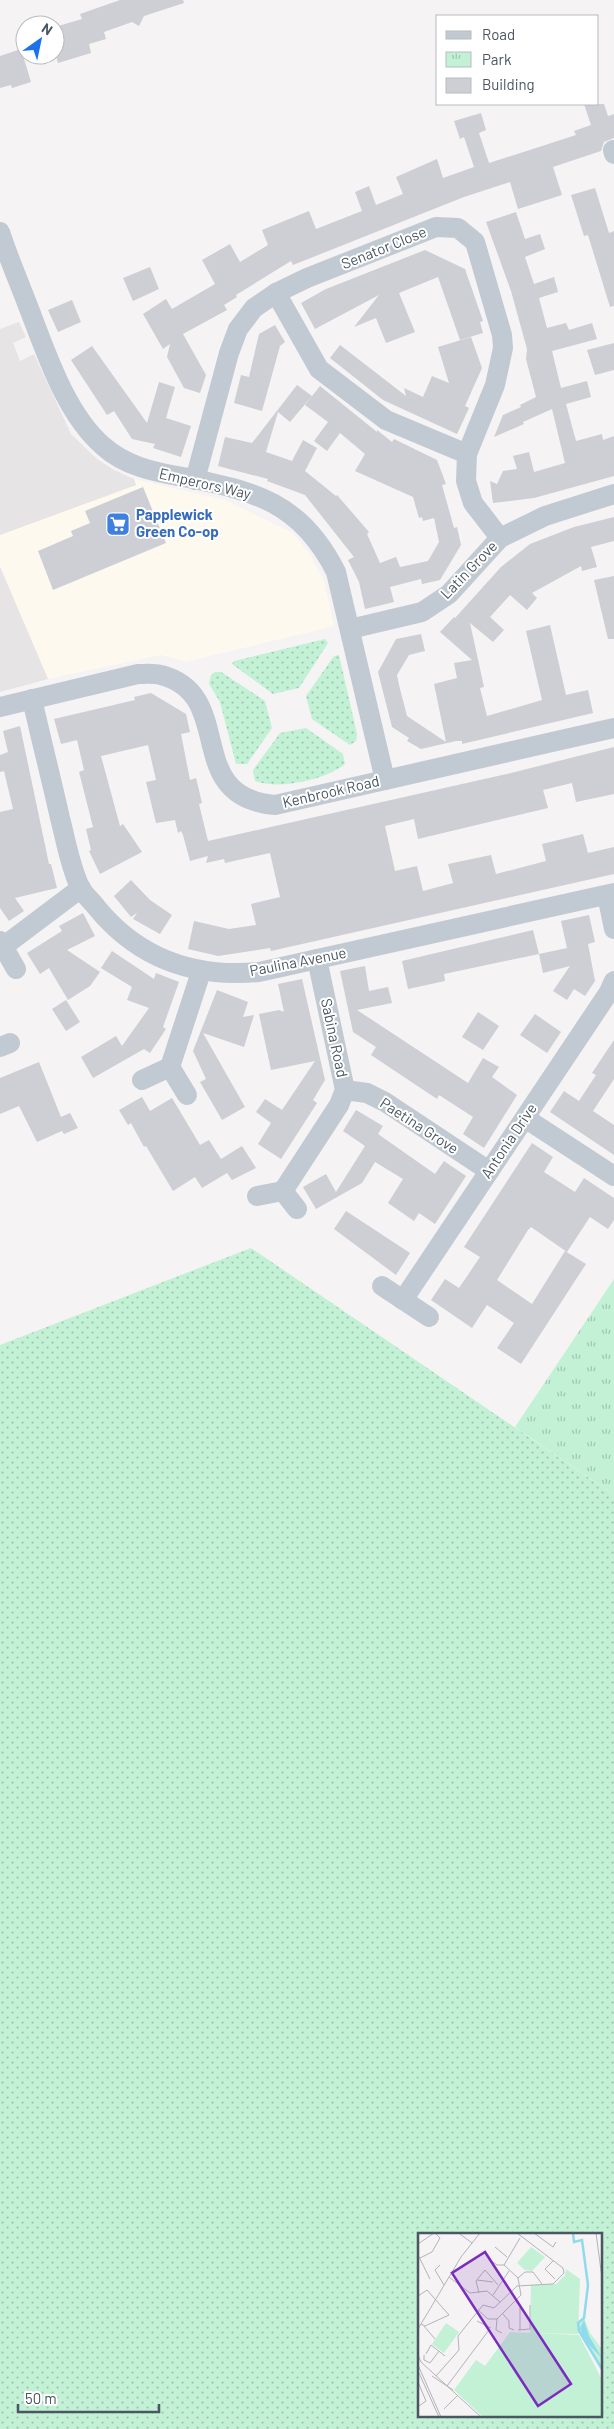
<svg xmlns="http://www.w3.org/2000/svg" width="614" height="2429" font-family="Barlow,sans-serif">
<defs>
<pattern id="grass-dots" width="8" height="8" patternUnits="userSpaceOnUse" patternTransform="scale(1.25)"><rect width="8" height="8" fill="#c3f1d5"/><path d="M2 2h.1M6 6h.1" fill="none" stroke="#a0c6b0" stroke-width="1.8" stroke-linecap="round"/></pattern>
<pattern id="park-tufts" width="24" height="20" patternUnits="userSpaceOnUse" patternTransform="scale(1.25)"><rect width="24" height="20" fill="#c3f1d5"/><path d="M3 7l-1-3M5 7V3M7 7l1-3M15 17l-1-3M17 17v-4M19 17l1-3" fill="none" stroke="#a0c6b0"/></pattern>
</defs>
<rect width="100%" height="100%" fill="#f5f3f3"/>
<!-- commercial -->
<polygon fill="#fdf9ef" points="134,479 225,500 293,533 310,554 324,581 334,626 186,662 161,655 48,679 0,566 0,535 136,485"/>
<!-- education -->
<g fill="#e6e4e5">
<polygon points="19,322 26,337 13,343 20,361 34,354 71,434 97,459 114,470 134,479 136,485 0,535 0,329"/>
<polygon points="0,567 48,679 0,692"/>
</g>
<!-- grass -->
<g fill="url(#grass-dots)" fill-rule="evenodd">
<polygon points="325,639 328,643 299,688 273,694 232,664 234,661"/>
<polygon points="339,655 357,734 356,741 350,745 312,719 306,696 334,656"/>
<polygon points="215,672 221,672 265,701 272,728 247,764 236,764 220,702 209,684 211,675"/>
<path d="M 306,728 L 343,754 L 345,764 C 325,780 279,790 255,781 L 253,770 L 280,733 Z"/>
<path d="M 251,1248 L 614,1495 L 614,2429 L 0,2429 L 0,1345 ZM 419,2234 L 600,2234 L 600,2415 L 419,2415 Z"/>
</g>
<!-- park -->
<polygon fill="url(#park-tufts)" points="614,1279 614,1495 515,1427"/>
<!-- building -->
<g fill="#cdcfd5">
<polygon points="120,0 183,0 184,3 144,16 139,26 132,22 104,32 106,39 89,44 91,53 58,63 55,52 55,27 82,19 80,14"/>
<polygon points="21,49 31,82 12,88 11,85 0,88 0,56"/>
<polygon points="584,104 604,104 608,116 614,114 614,138 604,142 601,151 553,167 562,195 518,209 510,182 464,197 293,265 291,261 236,295 237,297 224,305 227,310 183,334 206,375 200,393 184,388 167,357 170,344 163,349 143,314 166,299 172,309 215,284 202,260 230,244 240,262 268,245 262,230 309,211 316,229 362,211 355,192 369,186 376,205 403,194 396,177 437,159 443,178 474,167 464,137 460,139 454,121 481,113 486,130 479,133 489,163 576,135 574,131 591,125"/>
<polygon points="595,188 609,233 614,231 614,306 610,307 588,235 584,236 571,195"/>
<polygon points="516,212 525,239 540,234 545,249 525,257 534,284 554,277 558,292 539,298 547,328 566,323 569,330 592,323 597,339 552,351 561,388 587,381 591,397 566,404 576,441 602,434 603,440 614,436 614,476 534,498 493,503 490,481 497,484 503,471 517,469 513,456 529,452 534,472 565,463 552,409 523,422 524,424 494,437 503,415 521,407 520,405 536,397 526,359 527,349 511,291 486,222"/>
<polygon points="425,250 465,269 483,321 480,322 483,333 460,340 438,277 399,293 415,332 386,343 376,318 354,327 379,295 315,329 301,303 326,289"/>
<polygon points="150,267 159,289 133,301 123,278"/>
<polygon points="72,300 81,322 58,332 48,310"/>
<polygon points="275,325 285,342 280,346 262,411 234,403 241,375 249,377 259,334"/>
<polygon points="471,337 482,368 465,406 469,408 457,434 383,400 330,358 340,345 406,396 404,388 423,397 432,376 449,383 438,347"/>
<polygon points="614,343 614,370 595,375 587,350"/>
<polygon points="92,346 147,423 159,382 175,387 166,418 191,426 181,457 153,448 155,444 132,439 114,411 107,415 71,360"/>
<polygon points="297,385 312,396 290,422 278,412 266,452 292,461 303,440 317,448 305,471 336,496 337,495 369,532 367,534 380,563 396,557 400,567 428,561 439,542 434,518 423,521 422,517 419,518 413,497 355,471 365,454 340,433 327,451 314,441 328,422 305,405 320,386 377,432 377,430 392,442 394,439 437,460 446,484 442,485 454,528 457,527 461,545 440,580 422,584 421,579 390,587 394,602 365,609 359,582 348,560 354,557 305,495 267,481 268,479 218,466 225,437 252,443"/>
<polygon points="143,487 166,543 53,590 38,551 73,536 71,531 90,523 85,511"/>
<polygon points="614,517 614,541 591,547 597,567 582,571 581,566 532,593 537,598 527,610 510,595 490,617 504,630 493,642 470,623 484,687 480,688 487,716 542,700 526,631 550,625 566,695 588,690 593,713 462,744 462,741 456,741 421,749 407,741 409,738 392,727 378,672 396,639 421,634 425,651 409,655 397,675 399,685 407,716 446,742 434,684 457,678 454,663 472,660 440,632 454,617 455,618 501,567 530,544 574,527"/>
<polygon points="614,576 614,639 608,639 594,580"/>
<polygon points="151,693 186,714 190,732 181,734 190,780 196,778 198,786 202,803 199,804 208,841 511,773 614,747 614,794 576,802 572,783 543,790 548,808 418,839 414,819 385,826 395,871 417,866 423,891 453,883 448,864 491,855 496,874 546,861 542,844 583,834 588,853 614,847 614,874 271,951 270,948 218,956 188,949 194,921 229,929 256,925 251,904 280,897 270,853 225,863 224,859 206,863 208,856 190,861 183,835 181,831 178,833 175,820 156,823 146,782 156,780 148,745 101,756 120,826 123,824 142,852 100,874 89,851 91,850 86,829 93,827 79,772 84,770 77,740 61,744 54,719 135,700 134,697"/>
<polygon points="20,726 49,864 51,864 57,888 15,898 24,911 9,921 0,908 0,812 13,809 4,771 0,772 0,755 8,752 3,731"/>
<polygon points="131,880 150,900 172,915 160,934 133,919 137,913 131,917 114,896"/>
<polygon points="83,913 95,936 67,950 100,972 90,986 68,1000 49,968 40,974 27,953 62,931 59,926"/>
<polygon points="589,915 595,942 588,944 595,981 585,996 574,989 567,1000 553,991 570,966 543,973 539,954 567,948 561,921"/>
<polygon points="533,930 539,954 444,974 445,981 408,989 402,961"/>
<polygon points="112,951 154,979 156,973 179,982 163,1027 166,1029 150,1053 144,1049 93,1078 81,1057 116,1036 122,1046 149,1008 127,1000 132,987 101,968"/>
<polygon points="365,966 369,991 388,987 392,1003 357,1010 468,1083 483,1058 499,1067 492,1077 517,1095 484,1148 463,1134 473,1117 439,1095 437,1099 371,1055 376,1047 353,1032 340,971"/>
<polygon points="302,979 325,1080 313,1100 317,1103 281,1159 258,1144 271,1123 256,1112 265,1099 282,1110 315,1061 271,1070 259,1014 279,1010 284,1012 278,984"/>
<polygon points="217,990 248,1002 243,1017 254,1015 244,1047 203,1033 245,1107 222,1120 200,1082 206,1079 193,1051"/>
<polygon points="66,1000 80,1022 66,1031 52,1009"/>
<polygon points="478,1012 499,1026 483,1050 462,1037"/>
<polygon points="535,1014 561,1032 547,1053 520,1035"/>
<polygon points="614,1040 614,1079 593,1111 614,1125 614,1155 550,1112 564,1091 579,1101 596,1075 592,1073"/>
<polygon points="39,1062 61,1117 70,1113 78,1128 64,1134 62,1131 37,1142 19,1106 0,1114 0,1078"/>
<polygon points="142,1097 150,1111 172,1098 200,1145 209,1140 221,1159 242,1146 256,1168 232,1180 227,1173 202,1188 195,1177 173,1191 146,1146 144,1147 131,1123 128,1125 119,1110"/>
<polygon points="356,1110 383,1126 378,1134 435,1174 444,1161 466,1176 435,1224 419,1213 414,1221 388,1203 403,1179 375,1162 362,1183 316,1209 303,1187 326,1174 336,1192 365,1146 343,1131"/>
<polygon points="532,1143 553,1157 544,1172 575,1192 584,1178 614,1198 614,1220 608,1229 590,1217 567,1252 531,1227 528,1230 497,1280 532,1304 565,1251 586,1264 521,1364 497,1348 514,1323 487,1305 472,1328 431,1300 445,1279 459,1288 480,1257 464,1247"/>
<polygon points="346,1211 410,1253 396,1275 334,1229"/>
</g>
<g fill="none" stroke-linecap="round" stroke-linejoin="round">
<!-- minor -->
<g stroke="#c1cad2" stroke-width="20">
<polyline points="613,150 614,154"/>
<path d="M 0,232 C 8,257 19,282 28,306 C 46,352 65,413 103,446 C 125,466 154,472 183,477 C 255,491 301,502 336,572 L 385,780"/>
<polyline points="276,293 319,369 386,420 467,454"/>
<polyline points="195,480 229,353 238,329 254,308 276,293 307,278 436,227 458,228 475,242 502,335 503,348 495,385 467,454 466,481 473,503 500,538"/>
<polyline points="350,629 422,612 449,594 500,538 545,516 614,494"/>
<path d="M 32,699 C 41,739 51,778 60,818 C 66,841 70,866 80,887 C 84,895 92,901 97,908 C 139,959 194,978 259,972 L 614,893"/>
<path d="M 0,707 L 138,674 C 145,674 154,673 161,675 C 238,695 181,797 275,805 L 614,728"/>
<polyline points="607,895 614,929"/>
<polyline points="0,941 16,969"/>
<polyline points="4,946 81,888"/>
<polyline points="0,1047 10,1043"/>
<polyline points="170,1067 187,1095"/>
<polyline points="142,1080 170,1067 201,972"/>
<polyline points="345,1090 367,1093 385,1102 489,1171"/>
<polyline points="525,1118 614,1176"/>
<polyline points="257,1196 283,1191"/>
<polyline points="297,1209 283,1191 339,1105 345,1090 317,959"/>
<polyline points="382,1286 429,1317"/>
<polyline points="403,1300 609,992 614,981"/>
</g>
</g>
<!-- icons -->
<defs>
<g id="supermarket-square" transform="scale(1.25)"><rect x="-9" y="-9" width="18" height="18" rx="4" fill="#3f7fe0" stroke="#fff"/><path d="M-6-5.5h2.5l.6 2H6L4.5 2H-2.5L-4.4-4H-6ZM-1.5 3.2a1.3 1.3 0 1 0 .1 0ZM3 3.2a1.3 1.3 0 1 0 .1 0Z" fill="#fff"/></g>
</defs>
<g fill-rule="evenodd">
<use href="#supermarket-square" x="118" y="524"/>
</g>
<g text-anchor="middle" stroke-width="4" stroke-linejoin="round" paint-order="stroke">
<!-- street labels -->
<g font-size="15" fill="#4a5661" stroke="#fff">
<text transform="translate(384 248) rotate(-22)" y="5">Senator Close</text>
<text transform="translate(205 484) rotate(13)" y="5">Emperors Way</text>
<text transform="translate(469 570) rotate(-46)" y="5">Latin Grove</text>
<text transform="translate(331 792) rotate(-13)" y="5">Kenbrook Road</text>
<text transform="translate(298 962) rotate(-11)" y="5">Paulina Avenue</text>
<text transform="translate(334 1038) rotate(78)" y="5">Sabina Road</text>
<text transform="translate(419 1126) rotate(33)" y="5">Paetina Grove</text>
<text transform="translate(509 1141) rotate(-56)" y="5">Antonia Drive</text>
</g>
<!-- shop labels -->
<g font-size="15" font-weight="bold" fill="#366cbe" stroke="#fff" text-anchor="start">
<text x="136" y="520">Papplewick<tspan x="136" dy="17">Green Co-op</tspan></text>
</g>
</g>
<!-- overview -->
<g transform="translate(418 2233)">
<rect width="184" height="184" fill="#f5f3f3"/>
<path d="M 113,14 L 127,24 L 114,38 L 107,37 L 99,30 ZM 28,90 L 41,99 L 26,120 L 14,111 ZM 92,99 L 161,102 L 184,147 L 184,184 L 65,184 L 36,157 L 58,127 L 67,133 Z" fill="#c3f1d5"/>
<path d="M 166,85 L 172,100 L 184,116 L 184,136 L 161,98 L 160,90 Z" fill="#c3f1d5"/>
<path d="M 148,36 L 162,46 L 160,101 L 112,100 L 113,52 L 138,51 L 147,42 Z" fill="#c3f1d5"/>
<path d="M 166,87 L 171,103 L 184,125 L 166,107 L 162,95 Z" fill="#90daee"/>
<path fill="none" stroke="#90daee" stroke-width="2.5" d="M 155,0 L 156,9 L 164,7 L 170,52 L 166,85 L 160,90 L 161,98 L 184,136"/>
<path fill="none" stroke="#b1b4b9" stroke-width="1" d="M 116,0 L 135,14 L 138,9M 178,0 L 184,45M 42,1 L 54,10M 0,11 L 16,0M 77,14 L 89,24M 0,22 L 12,46M 2,25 L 14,19 L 22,5 L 17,0M 72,27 L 79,32 L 86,32M 135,28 L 127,36 L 137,46M 22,32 L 17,37 L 26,52M 31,44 L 52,60 L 69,58 L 82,69M 100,45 L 107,39 L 115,39 L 124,51M 59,47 L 75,49M 61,60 L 58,48 L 67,37 L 80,52M 75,62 L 91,38M 0,63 L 9,57 L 31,82 L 7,93 L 3,91M 98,68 L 102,73 L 102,97M 60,77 L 70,86 L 79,86 L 103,62 L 100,45 L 86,32 L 102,5M 85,81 L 91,88 L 91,95 L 96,97M 79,86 L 78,97 L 84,100M 59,88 L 73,95M 6,93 L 17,106M 0,96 L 43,24 L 62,0M 100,97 L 112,96 L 112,72M 8,121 L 13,112 L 27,123M 0,122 L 3,129 L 63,184M 6,122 L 6,127 L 12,130 L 21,118M 0,132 L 23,184M 1,140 L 21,184M 14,143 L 35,157M 18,143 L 41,117 L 40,103 L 65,72 L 76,75 L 99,53 L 135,51 L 146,40 L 145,35 L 99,0M 0,149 L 8,168 L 1,173M 29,153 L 71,97M 26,176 L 40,162"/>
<path fill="#7b2cbf" fill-opacity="0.15" stroke="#7b2cbf" stroke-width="2.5" d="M 67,19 L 153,151 L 120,173 L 34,40 Z"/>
<rect width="184" height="184" fill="none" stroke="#4a5661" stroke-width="2.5"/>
</g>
<!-- legend -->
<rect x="436" y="15" width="162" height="90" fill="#ffffff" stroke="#b7bbc0"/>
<rect x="446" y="31" width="25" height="8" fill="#c1cad2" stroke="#b7bbc0"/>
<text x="482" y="40" font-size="15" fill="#4a5661">Road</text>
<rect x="446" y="52" width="25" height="15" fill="url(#park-tufts)" stroke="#b7bbc0"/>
<text x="482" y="65" font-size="15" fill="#4a5661">Park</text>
<rect x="446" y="78" width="25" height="15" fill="#cdcfd5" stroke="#b7bbc0"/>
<text x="482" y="90" font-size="15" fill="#4a5661">Building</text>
<!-- north arrow -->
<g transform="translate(40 40) rotate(33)"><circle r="24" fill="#ffffff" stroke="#b7bbc0"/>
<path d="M0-4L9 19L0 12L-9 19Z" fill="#1a73e8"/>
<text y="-8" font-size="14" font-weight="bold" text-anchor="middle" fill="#4a5661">N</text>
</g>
<!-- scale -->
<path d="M18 2404v8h141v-8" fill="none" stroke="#4a5661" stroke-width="2.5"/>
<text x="25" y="2404" font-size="15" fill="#4a5661" stroke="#ffffff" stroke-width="4" paint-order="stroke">50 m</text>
</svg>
